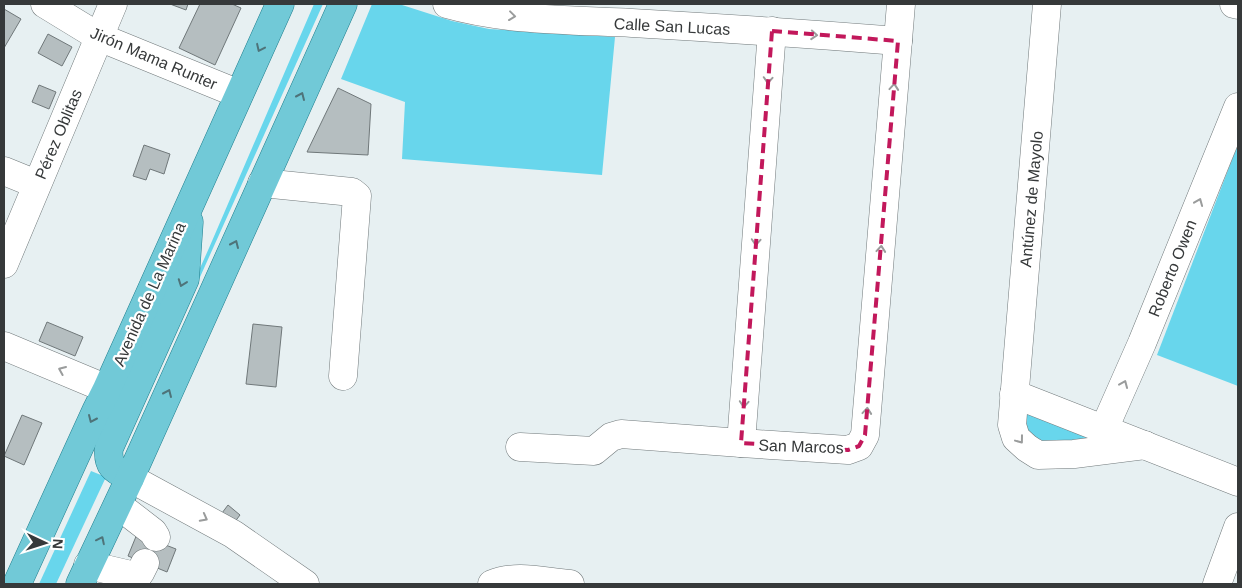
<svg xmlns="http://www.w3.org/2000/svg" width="1242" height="588" font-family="Arial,sans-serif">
<rect width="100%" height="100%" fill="#e7f0f2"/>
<!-- green -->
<g fill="#68d6ec">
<polygon points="314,4 323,4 123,448 120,447 209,248"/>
<polygon points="372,4 399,4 452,21 489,29 615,37 602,175 402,159 405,102 341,79"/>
<polygon points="1238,144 1238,386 1157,355"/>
<polygon points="1029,404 1114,438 1049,451 1030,440 1024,423"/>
<polygon points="91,471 106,477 56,584 39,584"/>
</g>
<!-- building -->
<g fill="#b5bec0" stroke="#70787a">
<polygon points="170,4 188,4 186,10"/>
<polygon points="200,4 232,4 241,8 215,65 179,48"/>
<polygon points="4,9 21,19 4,48"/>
<polygon points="48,34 72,47 62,66 38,53"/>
<polygon points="39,85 56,92 49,109 32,102"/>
<polygon points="338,88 371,104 368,155 307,152"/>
<polygon points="144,145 170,154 164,174 150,169 146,180 133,176"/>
<polygon points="47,322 83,337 75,356 39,341"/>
<polygon points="253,324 282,327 276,387 246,384"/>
<polygon points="22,415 42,423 24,465 4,456"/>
<polygon points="228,505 240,515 234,523 222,513"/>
<polygon points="137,534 176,549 167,572 128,556"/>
</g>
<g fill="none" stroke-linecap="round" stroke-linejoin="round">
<!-- minor casing -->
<g stroke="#71797b" stroke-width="29">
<g id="minor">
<polyline points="45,4 99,37 239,94"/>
<path d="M 447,4 C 507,21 571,20 632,23 C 721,28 810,34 898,41"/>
<polyline points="1047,4 1012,425 1016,438 1027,448 1038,455 1074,454 1145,445"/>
<polyline points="1234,4 1238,5"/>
<polyline points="4,171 36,184"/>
<polyline points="262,183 352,192 357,196 343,376"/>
<polyline points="4,264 113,4"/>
<polyline points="4,346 107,389"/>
<polyline points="1014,394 1238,482"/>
<polyline points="1104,429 1142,343 1238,107"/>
<polyline points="741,443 772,31"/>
<polyline points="520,447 594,451 611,437 621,434 741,443 848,450 859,446 865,435 901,4"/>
<polyline points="130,478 233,534 305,584"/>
<polyline points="118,505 153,532 156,537"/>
<polyline points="88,565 135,576 140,573 145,563"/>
<path d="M 492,584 C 515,574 545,582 570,584"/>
<polyline points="1217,584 1238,527"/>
</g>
</g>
<!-- major casing -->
<g stroke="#1f7f8e" stroke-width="29">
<g id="major">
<path d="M 130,478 C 115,470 107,467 109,448 L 185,279 L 189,222"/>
<polyline points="17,584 96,411 107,389 280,4"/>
<polyline points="80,584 130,478 343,4"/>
</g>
</g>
<!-- minor -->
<use href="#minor" stroke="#fff" stroke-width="28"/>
<!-- major -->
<use href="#major" stroke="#71c9d7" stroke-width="28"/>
</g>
<!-- one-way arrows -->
<defs><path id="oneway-chevron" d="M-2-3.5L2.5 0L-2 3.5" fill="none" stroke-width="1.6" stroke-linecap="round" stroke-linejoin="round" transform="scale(1.25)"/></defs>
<g stroke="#9a9c9c">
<use href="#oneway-chevron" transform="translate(512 16) rotate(7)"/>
<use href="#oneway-chevron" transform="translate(814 35) rotate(4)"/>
<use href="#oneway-chevron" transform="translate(768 80) rotate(94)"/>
<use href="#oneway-chevron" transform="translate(894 87) rotate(-85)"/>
<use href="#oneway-chevron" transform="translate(1199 202) rotate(-68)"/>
<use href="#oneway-chevron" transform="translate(756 242) rotate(94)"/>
<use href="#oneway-chevron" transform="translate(881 249) rotate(-85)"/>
<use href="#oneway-chevron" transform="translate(62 370) rotate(-157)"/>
<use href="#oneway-chevron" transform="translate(1124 384) rotate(-67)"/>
<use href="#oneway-chevron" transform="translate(744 404) rotate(94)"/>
<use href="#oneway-chevron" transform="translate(867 411) rotate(-85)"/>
<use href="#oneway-chevron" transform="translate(1020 440) rotate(53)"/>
<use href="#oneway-chevron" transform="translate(204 518) rotate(28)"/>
</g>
<g stroke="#4e7379">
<use href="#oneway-chevron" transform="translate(260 48) rotate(115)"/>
<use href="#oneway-chevron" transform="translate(301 96) rotate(-66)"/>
<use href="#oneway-chevron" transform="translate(235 244) rotate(-66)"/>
<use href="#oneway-chevron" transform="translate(182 283) rotate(110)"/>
<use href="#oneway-chevron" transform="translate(168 393) rotate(-66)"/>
<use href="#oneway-chevron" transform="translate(92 419) rotate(114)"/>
<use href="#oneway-chevron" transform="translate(101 540) rotate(-64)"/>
</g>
<!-- marked area -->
<path fill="none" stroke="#c2185b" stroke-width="4" stroke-dasharray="10 6" stroke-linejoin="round" d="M 772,31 L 898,41 L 865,435 L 859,446 L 848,450 L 741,443 Z"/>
<g text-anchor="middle" stroke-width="4.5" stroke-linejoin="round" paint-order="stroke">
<!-- street labels -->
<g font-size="16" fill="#36393a" stroke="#fff">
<text transform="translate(672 26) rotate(3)" y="6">Calle San Lucas</text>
<text transform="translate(154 58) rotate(23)" y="6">Jirón Mama Runter</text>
<text transform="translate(58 134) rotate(-67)" y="6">Pérez Oblitas</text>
<text transform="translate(1031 199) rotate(-85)" y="6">Antúnez de Mayolo</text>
<text transform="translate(1172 268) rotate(-68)" y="6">Roberto Owen</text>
<text transform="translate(149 294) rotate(-66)" y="6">Avenida de La Marina</text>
<text transform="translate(801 446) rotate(2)" y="6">San Marcos</text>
</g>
</g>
<!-- border -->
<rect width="1242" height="588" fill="none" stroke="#36393a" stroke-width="10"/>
<!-- north arrow -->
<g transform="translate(45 543) rotate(94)" stroke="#ffffff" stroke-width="4" paint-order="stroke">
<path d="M0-4L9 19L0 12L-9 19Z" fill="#36393a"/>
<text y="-8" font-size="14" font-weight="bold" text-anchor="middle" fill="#36393a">N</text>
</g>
</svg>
